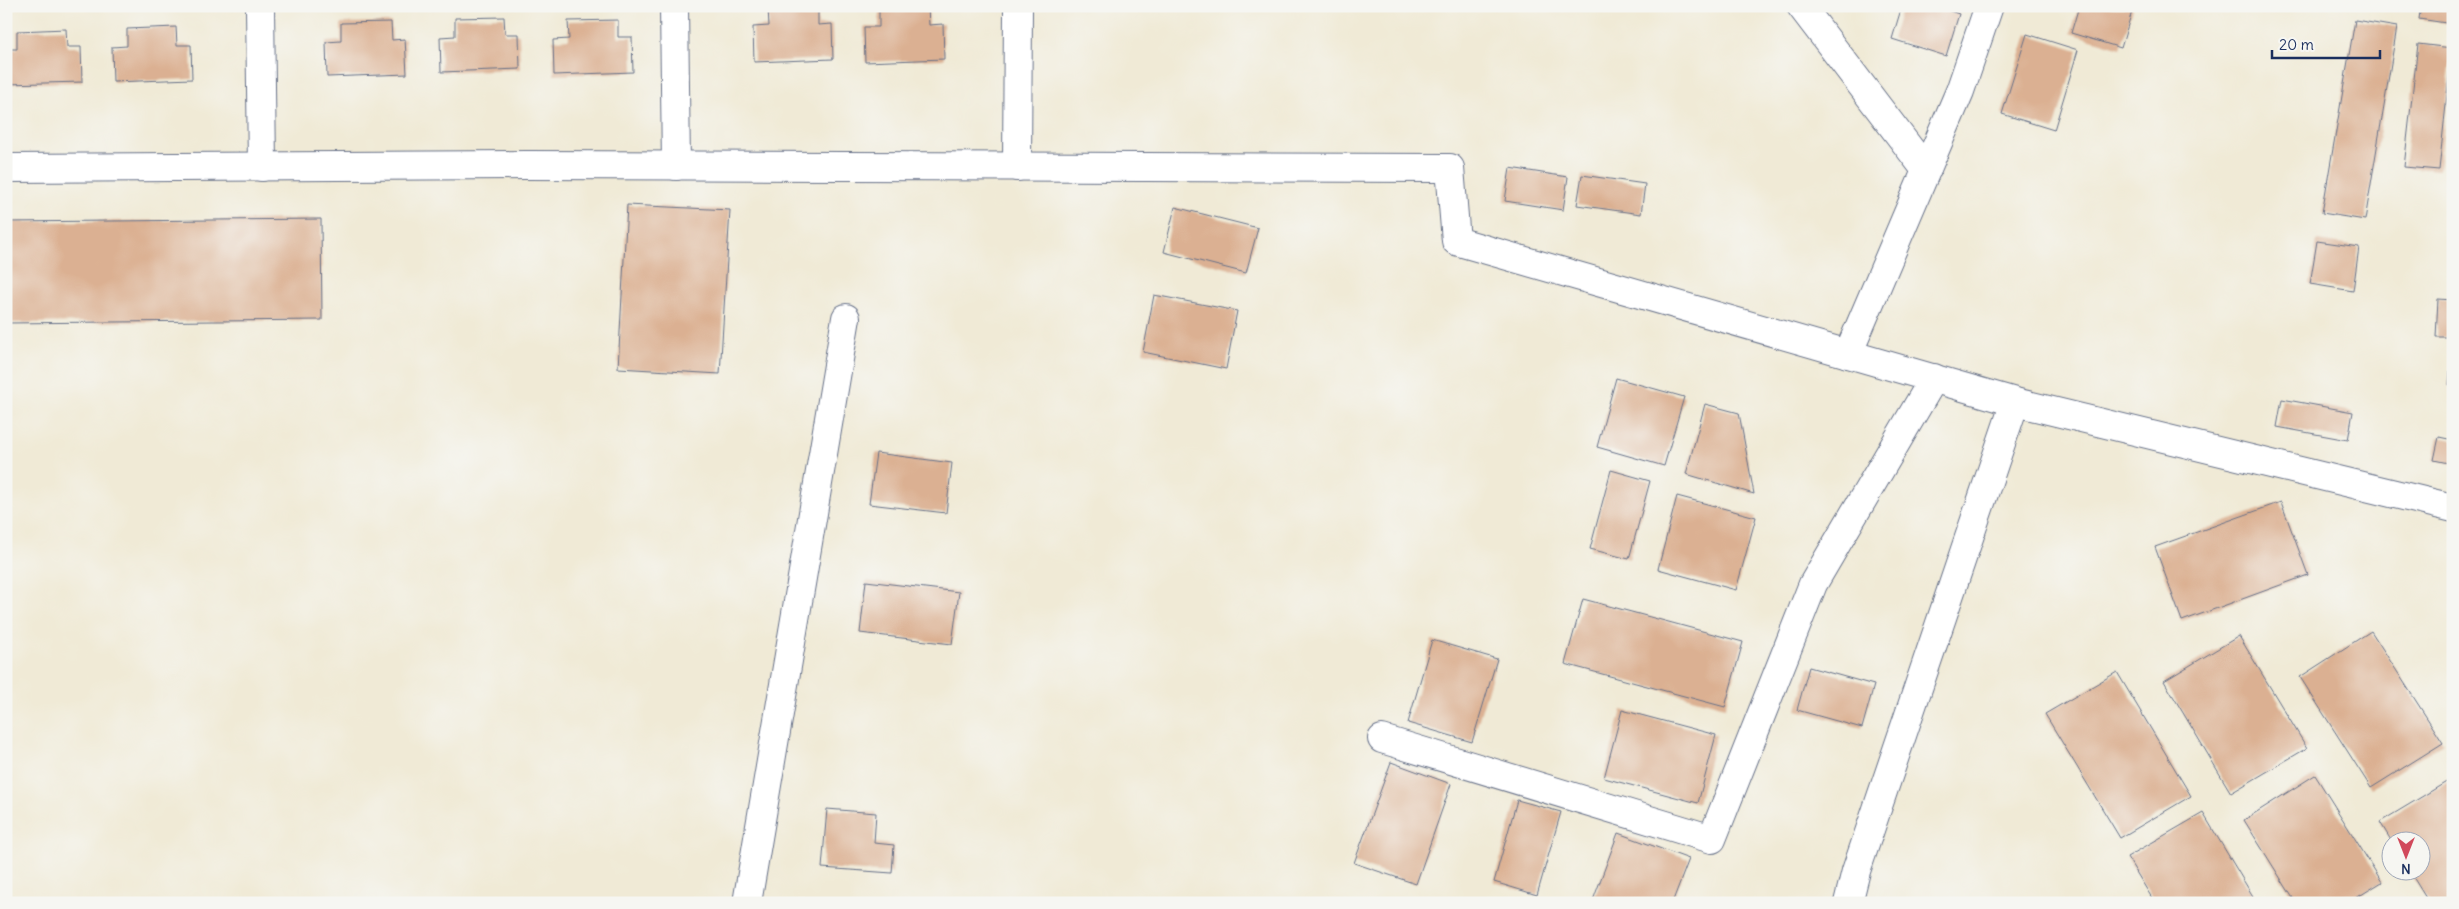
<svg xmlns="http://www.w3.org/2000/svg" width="2459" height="909" font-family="Delius,sans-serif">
<rect width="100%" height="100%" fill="#f6f6f2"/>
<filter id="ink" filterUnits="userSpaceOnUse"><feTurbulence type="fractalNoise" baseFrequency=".02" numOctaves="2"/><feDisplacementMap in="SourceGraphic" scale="10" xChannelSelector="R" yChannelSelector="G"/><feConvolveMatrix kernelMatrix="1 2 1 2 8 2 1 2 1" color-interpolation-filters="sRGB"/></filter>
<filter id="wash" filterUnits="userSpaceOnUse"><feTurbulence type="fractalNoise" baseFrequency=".0096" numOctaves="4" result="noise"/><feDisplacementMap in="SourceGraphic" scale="20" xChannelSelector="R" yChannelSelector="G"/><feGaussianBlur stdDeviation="1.12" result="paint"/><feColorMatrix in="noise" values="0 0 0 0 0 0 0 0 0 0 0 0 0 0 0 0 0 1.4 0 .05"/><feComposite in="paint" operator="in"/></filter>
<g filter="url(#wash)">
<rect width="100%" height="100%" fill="#f0ead6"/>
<g id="blocks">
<!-- building -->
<g fill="#dbb092">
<polygon points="1902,6 1935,6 1959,14 1946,56 1892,39"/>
<polygon points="2079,6 2133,8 2121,48 2071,33"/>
<polygon points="2421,6 2453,6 2453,24 2419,19"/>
<polygon points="818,7 818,25 832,24 833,59 754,62 753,27 769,26 768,8"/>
<polygon points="928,7 929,25 943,24 944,59 865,62 864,27 879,27 879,8"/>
<polygon points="504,17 505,34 519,34 520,69 441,72 440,37 455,36 455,18"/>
<polygon points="618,20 618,37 632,37 633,72 554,75 553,40 569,39 568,21"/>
<polygon points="2355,20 2397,27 2365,220 2322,213"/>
<polygon points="391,22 392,40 405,39 407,74 327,77 326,42 341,41 341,23"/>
<polygon points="176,27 177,45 191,45 192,79 113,82 112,47 127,46 127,29"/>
<polygon points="66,29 67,47 81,47 82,82 6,84 6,49 17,49 17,31"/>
<polygon points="2027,34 2078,50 2054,130 2002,114"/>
<polygon points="2418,44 2452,48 2439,170 2404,167"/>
<polygon points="1510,168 1568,177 1563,210 1505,201"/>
<polygon points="1582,175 1645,184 1641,214 1577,205"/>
<polygon points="627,205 730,210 720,374 618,368"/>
<polygon points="1175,207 1258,228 1246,273 1164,252"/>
<polygon points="321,219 322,320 6,323 6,222"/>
<polygon points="2317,241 2359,247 2353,291 2310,284"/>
<polygon points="1154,295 1237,311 1226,369 1143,352"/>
<polygon points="2438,299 2453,300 2453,337 2436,337"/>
<polygon points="2451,350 2453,350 2453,385 2449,385"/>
<polygon points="1616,378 1684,397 1664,466 1597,447"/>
<polygon points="2282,399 2353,412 2348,440 2277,427"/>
<polygon points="1705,404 1739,413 1754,494 1686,474"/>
<polygon points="2439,437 2453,440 2453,464 2434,460"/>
<polygon points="876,453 952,463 946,513 869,504"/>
<polygon points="1611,470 1650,481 1629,559 1590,549"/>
<polygon points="1677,496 1756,517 1736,590 1658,569"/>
<polygon points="2281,502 2308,575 2182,621 2155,547"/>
<polygon points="866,581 959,592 952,644 860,633"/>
<polygon points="1583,599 1743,642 1725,707 1565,664"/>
<polygon points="2371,631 2443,743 2371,788 2300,677"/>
<polygon points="2239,636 2307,748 2231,793 2164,681"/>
<polygon points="1432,640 1497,659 1472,742 1408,723"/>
<polygon points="1809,667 1874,685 1862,728 1797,710"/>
<polygon points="2117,672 2191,796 2120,838 2045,714"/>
<polygon points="1622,710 1716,735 1698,803 1604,778"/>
<polygon points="1391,762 1451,784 1416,884 1354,863"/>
<polygon points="2315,775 2382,882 2348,903 2296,903 2244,820"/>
<polygon points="2453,778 2453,903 2429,903 2410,872 2422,872 2422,842 2392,842 2380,822"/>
<polygon points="1517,800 1561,812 1537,895 1494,882"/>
<polygon points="827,809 876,813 874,843 894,845 892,873 822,868"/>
<polygon points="2203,813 2257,903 2155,903 2127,857"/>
<polygon points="1618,833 1689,859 1672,903 1592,903"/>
</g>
</g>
</g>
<g filter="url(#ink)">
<use href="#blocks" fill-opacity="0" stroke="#667088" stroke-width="1"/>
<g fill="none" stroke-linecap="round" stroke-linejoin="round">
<!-- minor casing -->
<g stroke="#667088" stroke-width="30">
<g id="minor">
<polyline points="260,6 262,167"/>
<polyline points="674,6 676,166"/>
<polyline points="1801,6 1926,170"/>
<polyline points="1017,167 1018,6"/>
<polyline points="6,168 526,165 1450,168 1456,241 2015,402"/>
<polyline points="1848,354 1960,91 1989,6"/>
<polyline points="1382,739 1712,839 1813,584 1934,378"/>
<polyline points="747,903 846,318"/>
<polyline points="1848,903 1856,871 2015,402 2453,508"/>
</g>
</g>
<!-- minor -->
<use href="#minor" stroke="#fff" stroke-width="28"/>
</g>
</g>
<!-- margin -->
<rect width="2459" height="909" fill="none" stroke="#f6f6f2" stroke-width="25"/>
<!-- north arrow -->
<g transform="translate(2406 856) rotate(180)"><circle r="24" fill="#f6f6f2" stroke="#9ea6b7"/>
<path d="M0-4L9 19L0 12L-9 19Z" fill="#d1495b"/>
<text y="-8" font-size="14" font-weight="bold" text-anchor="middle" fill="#1b2f5e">N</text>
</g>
<!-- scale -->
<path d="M2272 50v8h108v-8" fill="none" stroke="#1b2f5e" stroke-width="2.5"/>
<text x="2279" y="50" font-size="15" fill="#1b2f5e" stroke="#f6f6f2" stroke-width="4" paint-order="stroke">20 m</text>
</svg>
